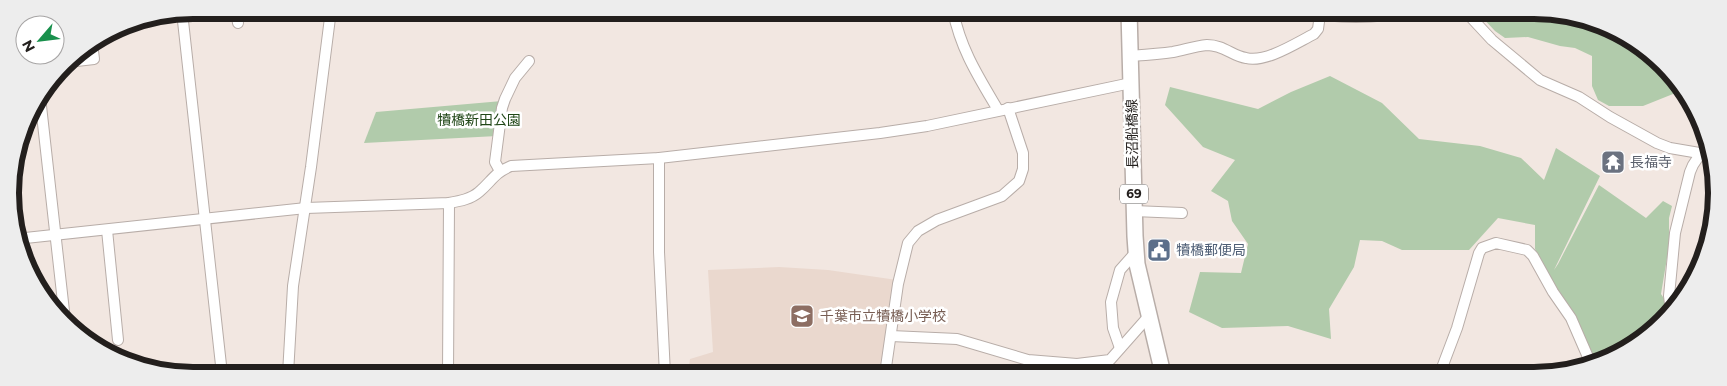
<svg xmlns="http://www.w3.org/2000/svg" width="1727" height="386" font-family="Montserrat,'Noto Sans JP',sans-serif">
<rect width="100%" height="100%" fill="#f2e7e1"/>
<!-- built -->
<polygon fill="#ead8ce" points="779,267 828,270 897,280 886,374 688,374 690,359 713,352 708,270"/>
<!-- green -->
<g fill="#b1cbab">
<polygon points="1480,12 1558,12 1626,35 1679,82 1683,90 1643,106 1609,106 1598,100 1592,86 1592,56 1575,48 1560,46 1528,37 1505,38 1495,31 1479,14"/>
<polygon points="1330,76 1382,103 1419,139 1480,146 1521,158 1544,180 1556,148 1600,176 1554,270 1558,264 1599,185 1646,218 1663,201 1672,206 1669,218 1669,246 1661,294 1667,303 1656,328 1615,357 1595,363 1549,277 1550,276 1535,249 1535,225 1498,218 1469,250 1402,250 1382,241 1360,240 1354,267 1329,309 1331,339 1288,326 1222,328 1189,312 1200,272 1241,273 1248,244 1232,221 1228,201 1211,191 1235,160 1203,147 1165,105 1170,87 1258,109 1291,92"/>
<polygon points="502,101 497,136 364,143 376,112"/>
</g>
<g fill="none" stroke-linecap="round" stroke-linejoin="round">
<!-- street casing -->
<g stroke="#b8ada8" stroke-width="12">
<g id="street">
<polyline points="236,10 238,23"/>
<path d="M 953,11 C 961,50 978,76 998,110"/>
<path d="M 1316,11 C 1329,19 1383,19 1396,11"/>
<polyline points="1465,11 1492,40 1540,80 1579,97 1610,117 1657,143 1670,148 1711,155"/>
<polyline points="182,12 222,374"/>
<polyline points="182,14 221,10"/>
<path d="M 1130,56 C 1144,55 1159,54 1173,52 C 1184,50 1195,46 1207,45 C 1224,45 1232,56 1246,58 C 1266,63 1296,43 1314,34 L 1318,29 L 1320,14"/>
<polyline points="68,62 94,59 92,43"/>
<polyline points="40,97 65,320"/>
<polyline points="659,158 659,252 665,374"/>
<polyline points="500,171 495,162 502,108 505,99 515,78 529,61"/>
<polyline points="1134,211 1182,213"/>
<polyline points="107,230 118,340"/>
<path d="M 16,239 L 306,208 L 449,203 C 460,201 471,199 479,192 C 492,181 494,173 511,166 L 659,158 L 880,133 L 927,126 L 1131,83"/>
<polyline points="1671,312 1669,296 1675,233 1690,172 1693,165 1701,153"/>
<polyline points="891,336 957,339 1028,360 1077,364 1110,360 1148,317"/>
<polyline points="1120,348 1113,328 1111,302 1120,270 1136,252"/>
<polyline points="288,374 293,286 311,167 331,10"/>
<polyline points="448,374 449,203"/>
<polyline points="885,374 898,284 908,243 918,231 937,220 1002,196 1019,181 1023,169 1023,153 1008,108"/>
<polyline points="1441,374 1443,365 1457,328 1479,253 1482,248 1496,243 1527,250 1533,256 1553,292 1571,318 1591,364"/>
</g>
</g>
<!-- primary casing -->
<g stroke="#b8ada8" stroke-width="18">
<polyline id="primary" points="1129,11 1135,236 1137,264 1163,374"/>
</g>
<!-- street -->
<use href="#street" stroke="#fff" stroke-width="10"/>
<!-- primary -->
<use href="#primary" stroke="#fff" stroke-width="15"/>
</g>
<!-- icons -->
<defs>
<g id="temple-square" transform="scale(1.25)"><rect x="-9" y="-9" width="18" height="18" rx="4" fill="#6b7280" stroke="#fff"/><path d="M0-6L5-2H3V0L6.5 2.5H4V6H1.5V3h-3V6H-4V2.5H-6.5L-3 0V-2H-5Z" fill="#fff"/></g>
<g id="civic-square" transform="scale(1.25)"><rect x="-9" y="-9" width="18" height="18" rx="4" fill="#5c6f8a" stroke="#fff"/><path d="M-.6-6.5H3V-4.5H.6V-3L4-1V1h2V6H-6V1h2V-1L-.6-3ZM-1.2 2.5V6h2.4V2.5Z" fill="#fff"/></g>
<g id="school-square" transform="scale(1.25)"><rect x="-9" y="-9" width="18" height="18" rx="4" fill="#8d6e63" stroke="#fff"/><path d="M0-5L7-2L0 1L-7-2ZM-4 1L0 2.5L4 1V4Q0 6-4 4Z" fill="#fff"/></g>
</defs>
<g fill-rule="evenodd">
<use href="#temple-square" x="1613" y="162"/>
<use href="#civic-square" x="1159" y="250"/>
<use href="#school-square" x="802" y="316"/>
</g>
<g text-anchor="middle" stroke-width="5" stroke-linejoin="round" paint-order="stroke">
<!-- shield labels -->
<rect fill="#fff" stroke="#656261" stroke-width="1" x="1120" y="184.5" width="28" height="19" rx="4"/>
<g font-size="12" font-weight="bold" fill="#231f1d">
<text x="1134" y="198">69</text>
</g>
<!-- park labels -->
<g font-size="14" fill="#214718" stroke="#fff">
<text x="479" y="125">犢橋新田公園</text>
</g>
<!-- street labels -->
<g font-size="14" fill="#231f1d" stroke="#fff">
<text transform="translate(1132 134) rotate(-91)" y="5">長沼船橋線</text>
</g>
<!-- worship labels -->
<g font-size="14" fill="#5b616d" stroke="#fff" text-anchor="start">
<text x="1630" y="167">長福寺</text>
</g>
<!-- service labels -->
<g font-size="14" fill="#4e5e75" stroke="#fff" text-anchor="start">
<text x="1176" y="255">犢橋郵便局</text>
</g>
<!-- education labels -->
<g font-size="14" fill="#785e54" stroke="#fff" text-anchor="start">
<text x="820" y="321">千葉市立犢橋小学校</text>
</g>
</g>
<!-- crop -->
<path d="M0 0H1727V386H0ZM193 19H1534A174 174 0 0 1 1708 193V193A174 174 0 0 1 1534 367H193A174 174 0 0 1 19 193V193A174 174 0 0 1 193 19Z" fill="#ededed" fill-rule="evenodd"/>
<path fill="none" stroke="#231f1d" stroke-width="6" d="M193 19H1534A174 174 0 0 1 1708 193V193A174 174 0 0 1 1534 367H193A174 174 0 0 1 19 193V193A174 174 0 0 1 193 19Z"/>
<!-- north arrow -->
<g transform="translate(40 40) rotate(242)"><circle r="24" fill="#ffffff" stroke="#a7a5a5"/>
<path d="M0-4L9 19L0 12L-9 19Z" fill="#18904c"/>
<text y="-8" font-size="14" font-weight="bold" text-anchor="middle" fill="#231f1d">N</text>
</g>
</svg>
